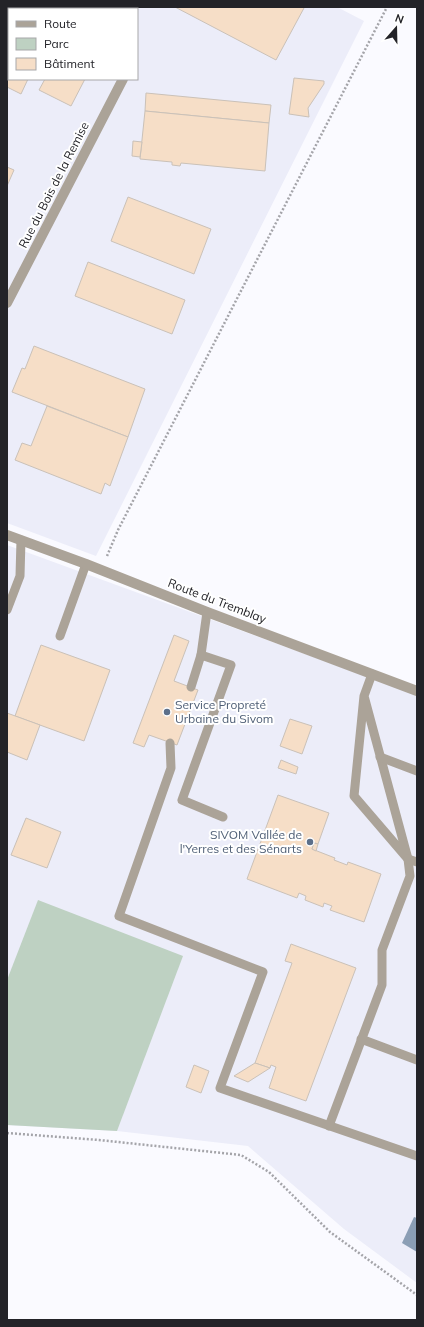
<svg xmlns="http://www.w3.org/2000/svg" width="424" height="1327" font-family="Mulish,sans-serif">
<rect width="100%" height="100%" fill="#fafaff"/>
<!-- built -->
<g fill="#ecedf9" fill-rule="evenodd">
<path d="M 7,7 L 337,7 L 364,21 L 96,556 L 7,523 ZM 9,9 L 137,9 L 137,79 L 9,79 Z"/>
<polygon points="7,545 417,695 417,1283 344,1229 248,1146 117,1131 7,1125"/>
</g>
<!-- green -->
<polygon fill="#bed1c2" points="38,900 183,956 117,1131 7,1125 7,980"/>
<!-- water -->
<polygon fill="#8b9eb5" points="414,1217 417,1218 417,1252 402,1243"/>
<!-- building -->
<g fill="#f6dec7" stroke="#cac1b8">
<polygon points="7,7 17,7 21,9 9,9 9,35 7,39"/>
<polygon points="175,7 303,7 304,8 276,60"/>
<polygon points="9,35 9,79 28,79 21,94 7,87 7,39"/>
<polygon points="294,78 324,81 324,84 308,108 309,117 289,114"/>
<polygon points="45,79 85,79 71,106 39,90"/>
<polygon points="146,93 271,105 269,123 145,111"/>
<polygon points="145,111 269,123 265,171 181,163 180,166 172,165 172,162 140,159"/>
<polygon points="133,141 142,142 140,157 132,156"/>
<polygon points="7,167 14,170 7,186"/>
<polygon points="128,197 211,229 194,274 111,241"/>
<polygon points="88,262 185,300 172,334 75,296"/>
<polygon points="34,346 145,389 128,437 12,392 22,368 25,369"/>
<polygon points="47,406 128,437 110,486 105,483 101,494 15,460 22,443 31,446"/>
<polygon points="174,635 189,641 174,681 198,690 177,745 149,735 144,747 133,743"/>
<polygon points="41,645 110,670 84,741 15,716"/>
<polygon points="7,713 40,725 27,760 7,752"/>
<polygon points="290,719 312,726 302,754 280,746"/>
<polygon points="281,760 298,767 296,774 278,768"/>
<polygon points="278,795 329,813 318,844 314,843 312,849 335,858 334,860 347,865 348,862 381,874 364,922 330,910 332,906 324,903 323,907 305,900 306,896 299,893 297,898 247,879"/>
<polygon points="26,818 61,832 47,868 11,855"/>
<polygon points="314,843 318,844 316,851 312,849"/>
<polygon points="291,944 356,968 306,1101 269,1088 276,1067 271,1065 270,1068 255,1063 292,963 285,961"/>
<polygon points="255,1063 270,1068 248,1082 234,1076"/>
<polygon points="194,1065 209,1071 201,1093 186,1087"/>
</g>
<g fill="none" stroke-linecap="round" stroke-linejoin="round">
<!-- path -->
<g stroke="#a4a4a9" stroke-width="2.5" stroke-dasharray="2 2" stroke-linecap="butt">
<polyline points="107,556 118,530 387,7"/>
<polyline points="7,1133 99,1140 241,1155 269,1172 330,1232 417,1295"/>
</g>
<!-- lane -->
<g stroke="#aba398" stroke-width="9">
<polyline points="7,610 20,576 21,540"/>
<polyline points="60,636 86,564"/>
<polyline points="201,655 231,665 182,800 223,817"/>
<polyline points="191,687 201,655 207,612"/>
<polyline points="364,696 354,796 408,859 364,696 372,674"/>
<polyline points="170,743 171,768 119,916 263,972 220,1088 417,1156"/>
<polyline points="380,757 417,771"/>
<polyline points="361,1039 417,1060"/>
<polyline points="329,1126 382,985 382,950 410,876 408,859 417,862"/>
</g>
<!-- street -->
<g stroke="#aba398" stroke-width="10">
<polyline points="79,7 83,9"/>
<polyline points="7,303 123,79"/>
<polyline points="7,535 86,564 207,612 417,691"/>
</g>
</g>
<!-- markers -->
<g fill="#5c6f8a" stroke="#fff" stroke-width="1.5">
<circle cx="167" cy="712" r="4"/>
<circle cx="310" cy="842" r="4"/>
</g>
<g text-anchor="middle" stroke-width="4" stroke-linejoin="round" paint-order="stroke">
<!-- street labels -->
<g font-size="12" fill="#232328" stroke="#fff">
<text transform="translate(54 185) rotate(-63)" y="4">Rue du Bois de la Remise</text>
<text transform="translate(217 601) rotate(21)" y="4">Route du Tremblay</text>
</g>
<!-- service labels -->
<g font-size="12" fill="#4e5e75" stroke="#fff" text-anchor="start">
<text x="175" y="709">Service Propreté<tspan x="175" dy="14">Urbaine du Sivom</tspan></text>
<text x="302" y="839" text-anchor="end">SIVOM Vallée de<tspan x="302" dy="14">l'Yerres et des Sénarts</tspan></text>
</g>
</g>
<!-- border -->
<rect width="424" height="1327" fill="none" stroke="#232328" stroke-width="16"/>
<!-- legend -->
<rect x="8" y="8" width="130" height="72" fill="#ffffff" stroke="#a7a7a9"/>
<rect x="16" y="21" width="20" height="6" fill="#aba398" stroke="#a7a7a9"/>
<text x="44" y="28" font-size="12" fill="#232328">Route</text>
<rect x="16" y="38" width="20" height="12" fill="#bed1c2" stroke="#a7a7a9"/>
<text x="44" y="48" font-size="12" fill="#232328">Parc</text>
<rect x="16" y="58" width="20" height="12" fill="#f6dec7" stroke="#a7a7a9"/>
<text x="44" y="68" font-size="12" fill="#232328">Bâtiment</text>
<!-- north arrow -->
<g transform="translate(396 28) rotate(20)" stroke="#ffffff" stroke-width="3" paint-order="stroke">
<path d="M0-3L7 15L0 10L-7 15Z" fill="#232328"/>
<text y="-6" font-size="11" font-weight="bold" text-anchor="middle" fill="#232328">N</text>
</g>
</svg>
